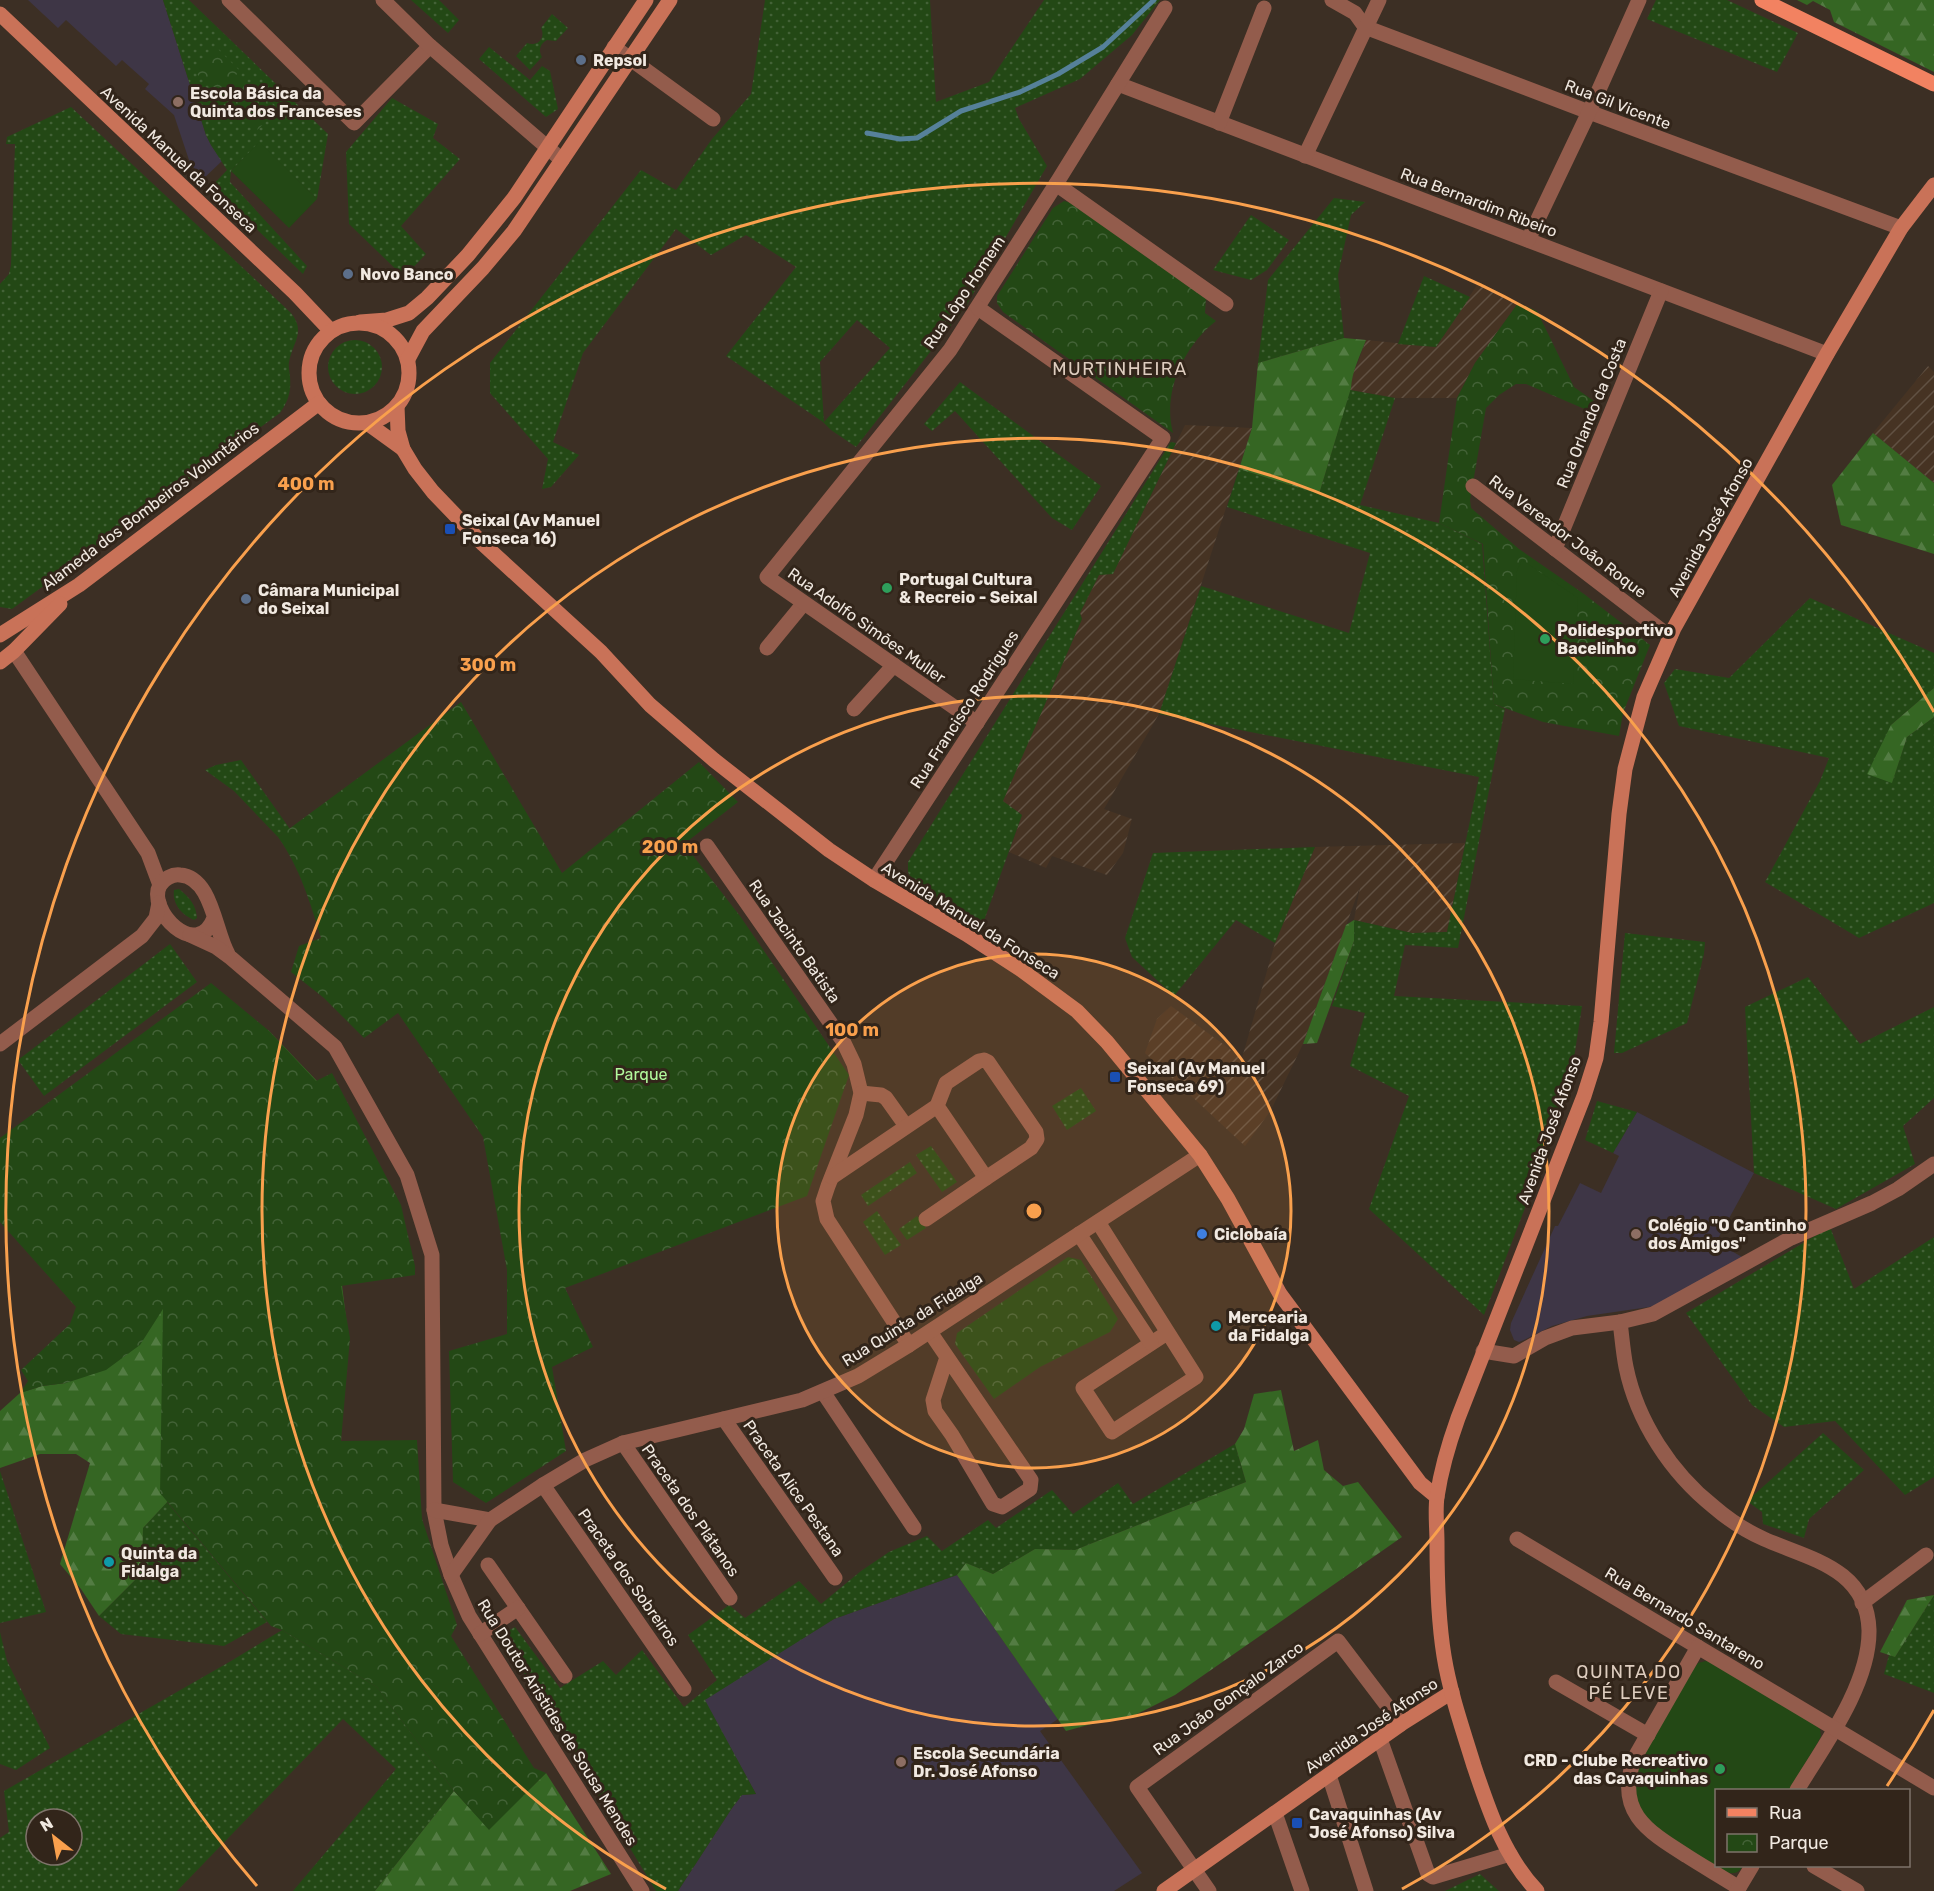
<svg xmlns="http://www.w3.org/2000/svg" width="1934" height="1891" font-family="Rubik,sans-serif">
<defs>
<pattern id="industrial-furrows" width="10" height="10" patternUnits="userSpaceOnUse" patternTransform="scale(1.5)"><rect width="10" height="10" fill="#463323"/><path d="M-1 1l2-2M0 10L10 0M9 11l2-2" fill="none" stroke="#615143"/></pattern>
<pattern id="grass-dots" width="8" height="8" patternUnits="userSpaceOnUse" patternTransform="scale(1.5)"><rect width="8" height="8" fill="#234815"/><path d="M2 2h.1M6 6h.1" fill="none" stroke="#436237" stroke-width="1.8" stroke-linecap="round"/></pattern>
<pattern id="forest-firs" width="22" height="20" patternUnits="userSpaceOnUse" patternTransform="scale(1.5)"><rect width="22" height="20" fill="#356623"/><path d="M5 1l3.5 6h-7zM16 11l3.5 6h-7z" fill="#537c43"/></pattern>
<pattern id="park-crowns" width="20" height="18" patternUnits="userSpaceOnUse" patternTransform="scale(1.5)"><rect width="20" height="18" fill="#234815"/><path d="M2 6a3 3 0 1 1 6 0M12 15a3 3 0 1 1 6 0" fill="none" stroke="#436237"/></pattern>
</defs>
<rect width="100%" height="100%" fill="#3c2f24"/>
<!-- industrial -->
<g fill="url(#industrial-furrows)">
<polygon points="1479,282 1518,303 1475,363 1457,398 1395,398 1350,390 1352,374 1357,365 1366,340 1436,347"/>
<polygon points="1928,366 1934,372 1934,483 1873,433"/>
<polygon points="1185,425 1252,428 1159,714 1104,809 1132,819 1123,853 1107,875 1052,856 1046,868 1009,852 1022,815 1002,801 1082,619 1080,613 1099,575 1113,573"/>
<polygon points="1465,843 1447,932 1412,933 1354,920 1360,887 1303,1044 1271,1110 1245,1146 1145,1053 1157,1019 1171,1006 1242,1058 1275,943 1315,847"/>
</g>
<!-- education -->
<g fill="#3e3646">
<polygon points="28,0 163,0 206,135 211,145 222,161 203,179 190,163 174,115 145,89 149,84 122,60 116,66 66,20 58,28"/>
<polygon points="1637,1112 1754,1173 1716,1242 1742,1257 1656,1306 1587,1316 1552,1326 1524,1340 1519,1342 1514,1340 1510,1330 1511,1323 1555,1226 1558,1226 1580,1183 1601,1193 1619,1156 1613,1153"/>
<polygon points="957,1575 1058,1719 1040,1731 1142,1873 1114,1891 678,1891 732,1808 742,1795 756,1794 704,1700 834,1619"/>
</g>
<!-- grass -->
<g fill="url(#grass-dots)" fill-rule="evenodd">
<polygon points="163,0 189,0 328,134 317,199 259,143 231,171 230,182 307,266 303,274 212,186 227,170 211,145 206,135"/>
<polygon points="411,0 439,0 459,20 448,33"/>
<path d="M 765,0 L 930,0 L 936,102 L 989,82 L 1044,0 L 1160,0 L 1132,35 L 1080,79 L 1015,108 L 1019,119 L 1047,166 L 966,306 L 856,447 L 831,430 L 823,422 L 726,356 L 796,267 L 746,235 L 711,255 L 676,229 L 583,353 L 553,442 L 579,455 L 551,487 L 542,489 L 548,459 L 490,393 L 490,363 L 641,170 L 676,190 L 712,139 L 751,94 ZM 857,320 L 890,348 L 824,422 L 820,362 Z"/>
<polygon points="1656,0 1727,0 1798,33 1777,72 1647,19"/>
<path d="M 552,14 L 568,28 L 556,41 L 547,40 C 540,44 538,50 542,57 L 530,70 L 516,56 L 527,43 C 538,47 546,38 541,28 Z"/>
<polygon points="489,47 530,80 542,66 550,71 558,109 546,117 479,59"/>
<polygon points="392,98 438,124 433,138 460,159 401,226 426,254 404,277 349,224 346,152"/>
<path d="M 71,107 L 291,313 C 306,332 293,342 289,362 C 288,367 290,372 290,377 C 291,392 289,400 280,413 L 12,609 L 0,607 L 0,284 L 9,274 L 11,265 L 15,144 L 6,144 L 7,137 Z"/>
<polygon points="1334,198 1365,202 1351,215 1338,275 1344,338 1258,363 1268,280"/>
<polygon points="1251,215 1289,240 1267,270 1251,280 1213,270"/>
<polygon points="1424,276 1470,297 1436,347 1398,344"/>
<circle cx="355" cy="367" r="27"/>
<polygon points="960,382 1101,486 1072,530 1052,518 955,411 932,431 924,424"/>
<polygon points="1350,390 1395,398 1360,505 1439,523 1482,544 1494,704 1505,709 1458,948 1405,945 1394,996 1582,1006 1574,1058 1551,1140 1484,1315 1369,1209 1409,1096 1350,1066 1365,1013 1332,1006 1354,941 1354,920 1412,933 1447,932 1479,777 1159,714 1201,586 1349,633 1370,553 1227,507 1239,469 1319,494"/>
<polygon points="1171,442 1176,443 1113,574 1099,575 1080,613 1082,619 1003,801 1022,815 981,929 913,882 908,872 908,862"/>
<polygon points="1810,598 1934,653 1934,688 1891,725 1892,782 1907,737 1934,717 1934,903 1859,938 1765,882 1820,781 1829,758 1679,726 1664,683 1675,669 1729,678"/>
<polygon points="241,760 290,829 278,837 234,791 205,770 216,765"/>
<polygon points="1315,847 1275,943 1236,920 1174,996 1132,957 1125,938 1153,853"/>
<path d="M 179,889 C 190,898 196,905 197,918 L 194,920 C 182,915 172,904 174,890 Z"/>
<polygon points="1625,933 1705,942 1704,954 1687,1023 1622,1053 1614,1053"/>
<polygon points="170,944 197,982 44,1096 18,1060"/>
<polygon points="1808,977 1860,1044 1934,1007 1934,1098 1903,1126 1915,1164 1836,1209 1754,1173 1745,1007"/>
<polygon points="1081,1088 1096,1111 1067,1130 1052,1106"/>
<polygon points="1597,1101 1637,1112 1613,1153 1585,1140"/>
<polygon points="931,1146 957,1182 942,1192 916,1155"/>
<polygon points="910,1162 917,1173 868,1206 861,1195"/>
<polygon points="877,1211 901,1245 885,1255 863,1222"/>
<polygon points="917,1216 926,1228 907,1240 899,1229"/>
<polygon points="1830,1227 1854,1289 1934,1237 1934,1477 1905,1495 1835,1421 1784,1427 1752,1405 1686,1313"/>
<polygon points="1823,1433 1864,1470 1809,1519 1804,1538 1763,1524 1762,1512 1747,1501"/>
<polygon points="1235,1444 1246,1482 1075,1550 1035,1549 993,1574 966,1563 957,1575 834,1619 705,1700 756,1794 742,1795 732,1808 678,1891 656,1891 501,1635 515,1627 560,1688 603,1661 616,1675 642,1650 684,1707 717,1680 688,1635 729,1605 745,1618 799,1581 821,1604 861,1571 889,1552 927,1536 942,1551 988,1520 996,1528 1052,1490 1073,1514 1118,1483 1133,1504"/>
<polygon points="0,1471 46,1612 0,1623"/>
<polygon points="167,1502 267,1622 224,1646 121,1634 99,1616 142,1573 143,1528"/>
<polygon points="1934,1595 1934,1693 1884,1674 1889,1655 1895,1657"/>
<path d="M 282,1630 L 377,1687 L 454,1791 L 375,1891 L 293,1891 L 396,1769 L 343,1719 L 177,1891 L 0,1891 L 0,1838 L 9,1832 L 4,1791 L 231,1661 ZM 36,1819 L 72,1819 L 72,1855 L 36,1855 Z"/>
<polygon points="0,1632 7,1661 50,1748 16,1770 0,1764"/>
<polygon points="1480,1874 1499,1891 1445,1891"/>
</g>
<!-- forest -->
<g fill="url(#forest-firs)">
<polygon points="1797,0 1934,0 1934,72 1834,22 1830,10 1813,1 1807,5"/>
<path d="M 1344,338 L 1366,340 C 1360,356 1352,371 1351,388 L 1319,494 L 1239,469 L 1252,428 L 1258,363 Z"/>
<polygon points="1873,433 1934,483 1934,554 1841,525 1832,485"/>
<polygon points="1934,688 1934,717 1907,737 1892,783 1867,774 1891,725"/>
<polygon points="1354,920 1354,941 1317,1043 1303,1044 1346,925"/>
<polygon points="268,1030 317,1081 347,1326 223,1442 143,1528 142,1573 99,1616 81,1589 60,1564 90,1463 76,1454 40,1454 0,1468 0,1411 20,1393 42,1386 66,1383"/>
<polygon points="1281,1390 1294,1451 1318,1440 1324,1470 1343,1486 1358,1482 1402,1537 1175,1695 1129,1718 1106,1720 1066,1731 957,1575 966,1563 993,1574 1035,1549 1075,1550 1246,1482 1235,1444 1244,1429 1254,1394"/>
<polygon points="1934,1595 1895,1657 1880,1652 1907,1600"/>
<polygon points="546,1773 611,1874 570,1891 375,1891 454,1791 489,1829"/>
</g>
<!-- park -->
<g fill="url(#park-crowns)">
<polygon points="216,47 240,71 235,76 249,90 254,85 278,110 255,132 193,70"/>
<path d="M 1064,201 L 1071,203 L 1206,298 L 1205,313 L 1216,321 C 1184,346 1162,392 1173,433 L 1003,312 L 997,303 L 997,296 L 1053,208 Z"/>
<polygon points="1518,303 1537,311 1574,387 1598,404 1594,413 1526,384 1516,384 1499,395 1486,408 1470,500 1471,508 1519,549 1584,594 1650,645 1623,713 1619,736 1543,722 1494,704 1483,544 1439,523 1457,398 1475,363"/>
<path d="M 461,702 L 562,873 L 699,762 L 738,802 L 684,844 L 740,916 L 849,1075 L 807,1196 L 565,1288 L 593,1347 L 552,1367 L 566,1451 L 486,1503 L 453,1482 L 449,1351 L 507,1334 L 507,1270 L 483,1137 L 398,1013 L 364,1038 L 324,998 L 291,972 L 299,946 L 321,938 C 310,902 300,868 278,837 Z"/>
<polygon points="211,983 268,1030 316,1081 332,1073 401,1205 415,1266 415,1275 341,1286 350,1338 341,1441 417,1440 422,1519 457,1625 451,1636 534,1768 546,1773 489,1830 454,1791 377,1687 282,1630 271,1626 160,1493 163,1309 140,1345 106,1370 66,1383 42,1386 20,1393 28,1381 21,1370 70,1324 76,1307 0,1222 0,1138"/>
<polygon points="1068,1257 1081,1260 1118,1319 1110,1332 1040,1367 994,1399 955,1344 957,1333"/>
</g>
<!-- pitch -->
<g fill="#234815">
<polygon points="259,142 317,199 289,228 231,171"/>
<polygon points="1522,560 1578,598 1573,684 1513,679 1517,571"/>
<path d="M 1706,1661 L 1713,1663 L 1816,1725 L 1820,1729 L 1821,1736 L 1818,1742 L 1789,1790 L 1716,1790 L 1716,1866 L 1743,1866 C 1738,1874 1734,1874 1724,1872 L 1654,1828 L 1641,1814 L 1636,1795 L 1635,1778 L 1641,1759 L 1690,1673 L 1698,1663 Z"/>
</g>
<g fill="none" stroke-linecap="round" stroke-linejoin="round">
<!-- stream -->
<polyline stroke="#56819a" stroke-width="5" points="867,133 900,139 917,138 961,111 1020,92 1058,74 1103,47 1154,0"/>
<!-- street -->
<g stroke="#935c4c" stroke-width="15">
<polyline points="229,0 354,123 430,46"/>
<polyline points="383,0 430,46 562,160"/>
<polyline points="1332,0 1355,13 1365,27 1589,112 1901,228"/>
<polyline points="614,47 713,119"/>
<polyline points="1118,84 1827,354"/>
<polyline points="1219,123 1264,8"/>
<polyline points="1305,156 1379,0"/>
<polyline points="1056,184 1226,304"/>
<polyline points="1528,240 1589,112 1639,0"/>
<polyline points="1473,486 1670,637"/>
<polyline points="1555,549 1661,291"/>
<polyline points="767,648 804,603"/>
<polyline points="14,651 148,853 160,885"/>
<polyline points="854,709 894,665"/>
<polyline points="977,723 767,577 950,350 1056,184 1165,8"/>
<polyline points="707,846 843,1041 854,1064 861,1093 856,1115 828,1186 823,1201 827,1219 909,1345"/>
<polyline points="874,880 1163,438 978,308"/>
<path d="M 214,918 C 197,962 146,910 160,885 C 164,879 172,874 180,875 C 212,877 215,932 228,954"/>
<polyline points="190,935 216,947 231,958 335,1047 407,1175 432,1255 434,1510 441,1545 451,1575 469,1616 642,1891"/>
<polyline points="0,1044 142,936 156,918 159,903"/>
<polyline points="861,1093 881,1095 886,1098 906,1126"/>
<polyline points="832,1177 937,1106 986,1178 1031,1148 1037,1139 1036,1132 988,1062 984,1060 979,1061 946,1083 937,1106"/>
<polyline points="926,1219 986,1178"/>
<polyline points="1098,1222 1196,1377 1112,1432 1083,1388 1167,1333"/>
<polyline points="1079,1234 1151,1343"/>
<path d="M 1620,1322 C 1622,1337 1623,1352 1626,1367 C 1637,1421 1671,1473 1714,1507 C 1729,1520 1746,1531 1764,1539 C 1809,1559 1867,1568 1869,1630 C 1870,1684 1824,1746 1797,1790"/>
<polyline points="930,1332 1031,1480 1030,1489 1002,1507 993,1504 952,1435 935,1411 933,1400 947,1357"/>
<polyline points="1483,1351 1514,1356 1545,1338 1572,1328 1620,1322 1653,1314 1791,1238 1872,1203 1898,1189 1934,1164"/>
<polyline points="823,1392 914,1528"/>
<polyline points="724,1419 835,1578"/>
<polyline points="623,1443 730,1598"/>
<polyline points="543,1485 684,1689"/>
<polyline points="434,1510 490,1520"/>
<polyline points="1517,1539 1934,1788"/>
<polyline points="488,1565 565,1676"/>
<polyline points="451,1575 490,1520 543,1485 585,1460 623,1443 802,1400 858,1376 909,1345 1200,1155"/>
<polyline points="1862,1603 1926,1555"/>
<polyline points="480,1634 518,1608"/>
<path d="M 1698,1647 L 1635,1757 C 1614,1811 1647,1831 1687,1856 C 1704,1867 1722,1877 1739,1888"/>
<polyline points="1556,1682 1648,1735"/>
<polyline points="1380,1739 1428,1874 1433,1877 1510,1854"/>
<polyline points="1329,1775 1366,1891"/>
<polyline points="1275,1813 1302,1891"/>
<polyline points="1814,1866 1857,1891"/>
<polyline points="1209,1891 1137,1787 1338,1641 1401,1724"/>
<polyline points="1737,1891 1752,1866"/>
</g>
<!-- secondary -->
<g stroke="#c97258" stroke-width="15">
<polyline points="0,14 295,293 331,331"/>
<polyline points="360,322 387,320 409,313 427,298 468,255 514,198 646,0"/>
<circle cx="359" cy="373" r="50"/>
<polyline points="408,359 423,331 483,268 514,231 670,0"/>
<polyline points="397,406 398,431 403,449 415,469 433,492 483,544 601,652 650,705 714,760 829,850 874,880 966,934 1020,969 1077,1011 1107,1042 1200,1155 1228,1199 1280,1294 1420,1483 1437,1497"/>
<polyline points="367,423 403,449"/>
<polyline points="0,635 79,585 319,403"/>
<polyline points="0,662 14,651 60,604"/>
<polyline points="1164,1891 1401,1724 1452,1692"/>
<path d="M 1537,1891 C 1504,1856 1489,1811 1474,1766 C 1463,1730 1450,1693 1444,1656 C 1438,1619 1437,1580 1437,1542 C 1437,1528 1435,1511 1437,1497 C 1441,1470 1449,1443 1458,1418 L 1584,1096 L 1596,1058 L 1601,1022 L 1619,814 L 1625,769 L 1644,697 L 1674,628 L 1827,354 L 1901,228 L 1934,185"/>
</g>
<!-- primary -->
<polyline stroke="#f28261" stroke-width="15" points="1762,0 1934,84"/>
</g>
<!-- distance rings -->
<circle cx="1034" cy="1211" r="257" fill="#f9a04d" fill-opacity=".12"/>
<g fill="none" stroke="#f9a04d" stroke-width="3">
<circle cx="1034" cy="1211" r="257"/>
<circle cx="1034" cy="1211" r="515"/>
<path d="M666 1889A772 772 0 1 1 1402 1889"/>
<path d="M1934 1710A1029 1029 0 0 1 1887 1786M257 1886A1029 1029 0 1 1 1934 712"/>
</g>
<!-- markers -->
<g fill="#5c6f8a" stroke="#32251a" stroke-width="2">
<circle cx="581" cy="60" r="6"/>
<circle cx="348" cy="274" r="6"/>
<circle cx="246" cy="599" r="6"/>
</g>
<g fill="#8d6e63" stroke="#32251a" stroke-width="2">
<circle cx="178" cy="102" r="6"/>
<circle cx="1636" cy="1234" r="6"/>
<circle cx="901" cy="1762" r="6"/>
</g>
<g fill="#1a4fb4" stroke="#32251a" stroke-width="2">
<rect x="444" y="523" width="12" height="12" rx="3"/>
<rect x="1109" y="1071" width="12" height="12" rx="3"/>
<rect x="1291" y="1817" width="12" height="12" rx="3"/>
</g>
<g fill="#2e9e5b" stroke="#32251a" stroke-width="2">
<circle cx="887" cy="588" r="6"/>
<circle cx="1545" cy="639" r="6"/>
<circle cx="1720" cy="1769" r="6"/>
</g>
<circle fill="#3f7fe0" stroke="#32251a" stroke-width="2" cx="1202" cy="1234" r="6"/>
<g fill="#0f9aa8" stroke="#32251a" stroke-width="2">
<circle cx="1216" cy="1326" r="6"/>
<circle cx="109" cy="1562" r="6"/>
</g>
<g text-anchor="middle" stroke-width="6" stroke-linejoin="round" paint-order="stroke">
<!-- poi labels -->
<g font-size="16" font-weight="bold" fill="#f1e9e1" stroke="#32251a" text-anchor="start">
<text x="593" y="66">Repsol</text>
<text x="190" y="99">Escola Básica da<tspan x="190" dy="18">Quinta dos Franceses</tspan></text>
<text x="360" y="280">Novo Banco</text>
<text x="462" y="526">Seixal (Av Manuel<tspan x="462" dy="18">Fonseca 16)</tspan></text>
<text x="899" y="585">Portugal Cultura<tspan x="899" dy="18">&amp; Recreio - Seixal</tspan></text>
<text x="258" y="596">Câmara Municipal<tspan x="258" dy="18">do Seixal</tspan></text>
<text x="1557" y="636">Polidesportivo<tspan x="1557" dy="18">Bacelinho</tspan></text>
<text x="1127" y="1074">Seixal (Av Manuel<tspan x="1127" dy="18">Fonseca 69)</tspan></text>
<text x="1648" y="1231">Colégio "O Cantinho<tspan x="1648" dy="18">dos Amigos"</tspan></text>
<text x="1214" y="1240">Ciclobaía</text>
<text x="1228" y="1323">Mercearia<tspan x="1228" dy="18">da Fidalga</tspan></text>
<text x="121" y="1559">Quinta da<tspan x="121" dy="18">Fidalga</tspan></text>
<text x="913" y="1759">Escola Secundária<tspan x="913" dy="18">Dr. José Afonso</tspan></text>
<text x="1708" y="1766" text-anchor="end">CRD - Clube Recreativo<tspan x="1708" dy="18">das Cavaquinhas</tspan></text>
<text x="1309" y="1820">Cavaquinhas (Av<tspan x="1309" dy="18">José Afonso) Silva</tspan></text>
</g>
<!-- street labels -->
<g font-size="16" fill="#f1e9e1" stroke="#32251a">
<text transform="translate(1618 104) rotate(21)" y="6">Rua Gil Vicente</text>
<text transform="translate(179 159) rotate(43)" y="6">Avenida Manuel da Fonseca</text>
<text transform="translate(1479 202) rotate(21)" y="6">Rua Bernardim Ribeiro</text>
<text transform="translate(964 292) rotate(-56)" y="6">Rua Lôpo Homem</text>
<text transform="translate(1591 413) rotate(-68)" y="6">Rua Orlando da Costa</text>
<text transform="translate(150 506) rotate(-37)" y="6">Alameda dos Bombeiros Voluntários</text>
<text transform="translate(1710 527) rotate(-61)" y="6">Avenida José Afonso</text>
<text transform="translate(1568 536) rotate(37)" y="6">Rua Vereador João Roque</text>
<text transform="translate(867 625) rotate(35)" y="6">Rua Adolfo Simões Muller</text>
<text transform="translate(964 709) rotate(-57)" y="6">Rua Francisco Rodrigues</text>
<text transform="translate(971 920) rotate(32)" y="6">Avenida Manuel da Fonseca</text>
<text transform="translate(795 941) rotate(55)" y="6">Rua Jacinto Batista</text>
<text transform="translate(1549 1130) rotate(-70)" y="6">Avenida José Afonso</text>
<text transform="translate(912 1319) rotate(-32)" y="6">Rua Quinta da Fidalga</text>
<text transform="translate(794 1488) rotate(55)" y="6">Praceta Alice Pestana</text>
<text transform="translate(691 1510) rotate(55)" y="6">Praceta dos Plátanos</text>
<text transform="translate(629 1577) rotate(55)" y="6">Praceta dos Sobreiros</text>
<text transform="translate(1685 1618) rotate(31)" y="6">Rua Bernardo Santareno</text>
<text transform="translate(1228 1698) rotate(-36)" y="6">Rua João Gonçalo Zarco</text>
<text transform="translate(558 1722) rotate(58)" y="6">Rua Doutor Aristides de Sousa Mendes</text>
<text transform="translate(1371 1725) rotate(-34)" y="6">Avenida José Afonso</text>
</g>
<!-- park labels -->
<g font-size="16" fill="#b2f99c" stroke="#32251a">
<text x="641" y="1080">Parque</text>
</g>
<!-- neighbourhood labels -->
<g font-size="18" letter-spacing="1.5" fill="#decdbf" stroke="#32251a">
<text x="1120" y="375">MURTINHEIRA</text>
<text x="1629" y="1678">QUINTA DO<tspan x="1629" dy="21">PÉ LEVE</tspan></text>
</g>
</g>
<circle cx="1034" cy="1211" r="9" fill="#f9a04d" stroke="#32251a" stroke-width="3"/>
<g font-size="18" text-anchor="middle" font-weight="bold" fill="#f9a04d" stroke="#32251a" stroke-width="6" stroke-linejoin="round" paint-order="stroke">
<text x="306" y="490">400 m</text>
<text x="488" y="671">300 m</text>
<text x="670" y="853">200 m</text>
<text x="852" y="1036">100 m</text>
</g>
<!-- legend -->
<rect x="1715" y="1789" width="195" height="78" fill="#32251a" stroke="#7e736a" stroke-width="1.5"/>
<rect x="1727" y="1808" width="30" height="9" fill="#f28261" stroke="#7e736a" stroke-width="1.5"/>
<text x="1769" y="1819" font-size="18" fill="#f1e9e1">Rua</text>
<rect x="1727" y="1834" width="30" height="18" fill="url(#park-crowns)" stroke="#7e736a" stroke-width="1.5"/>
<text x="1769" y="1849" font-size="18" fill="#f1e9e1">Parque</text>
<!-- north arrow -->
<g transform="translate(54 1837) rotate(329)"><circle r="28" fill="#32251a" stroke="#7e736a" stroke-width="1.5"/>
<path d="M0-4.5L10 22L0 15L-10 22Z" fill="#f9a04d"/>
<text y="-9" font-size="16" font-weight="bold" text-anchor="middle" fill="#f1e9e1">N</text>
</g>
</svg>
